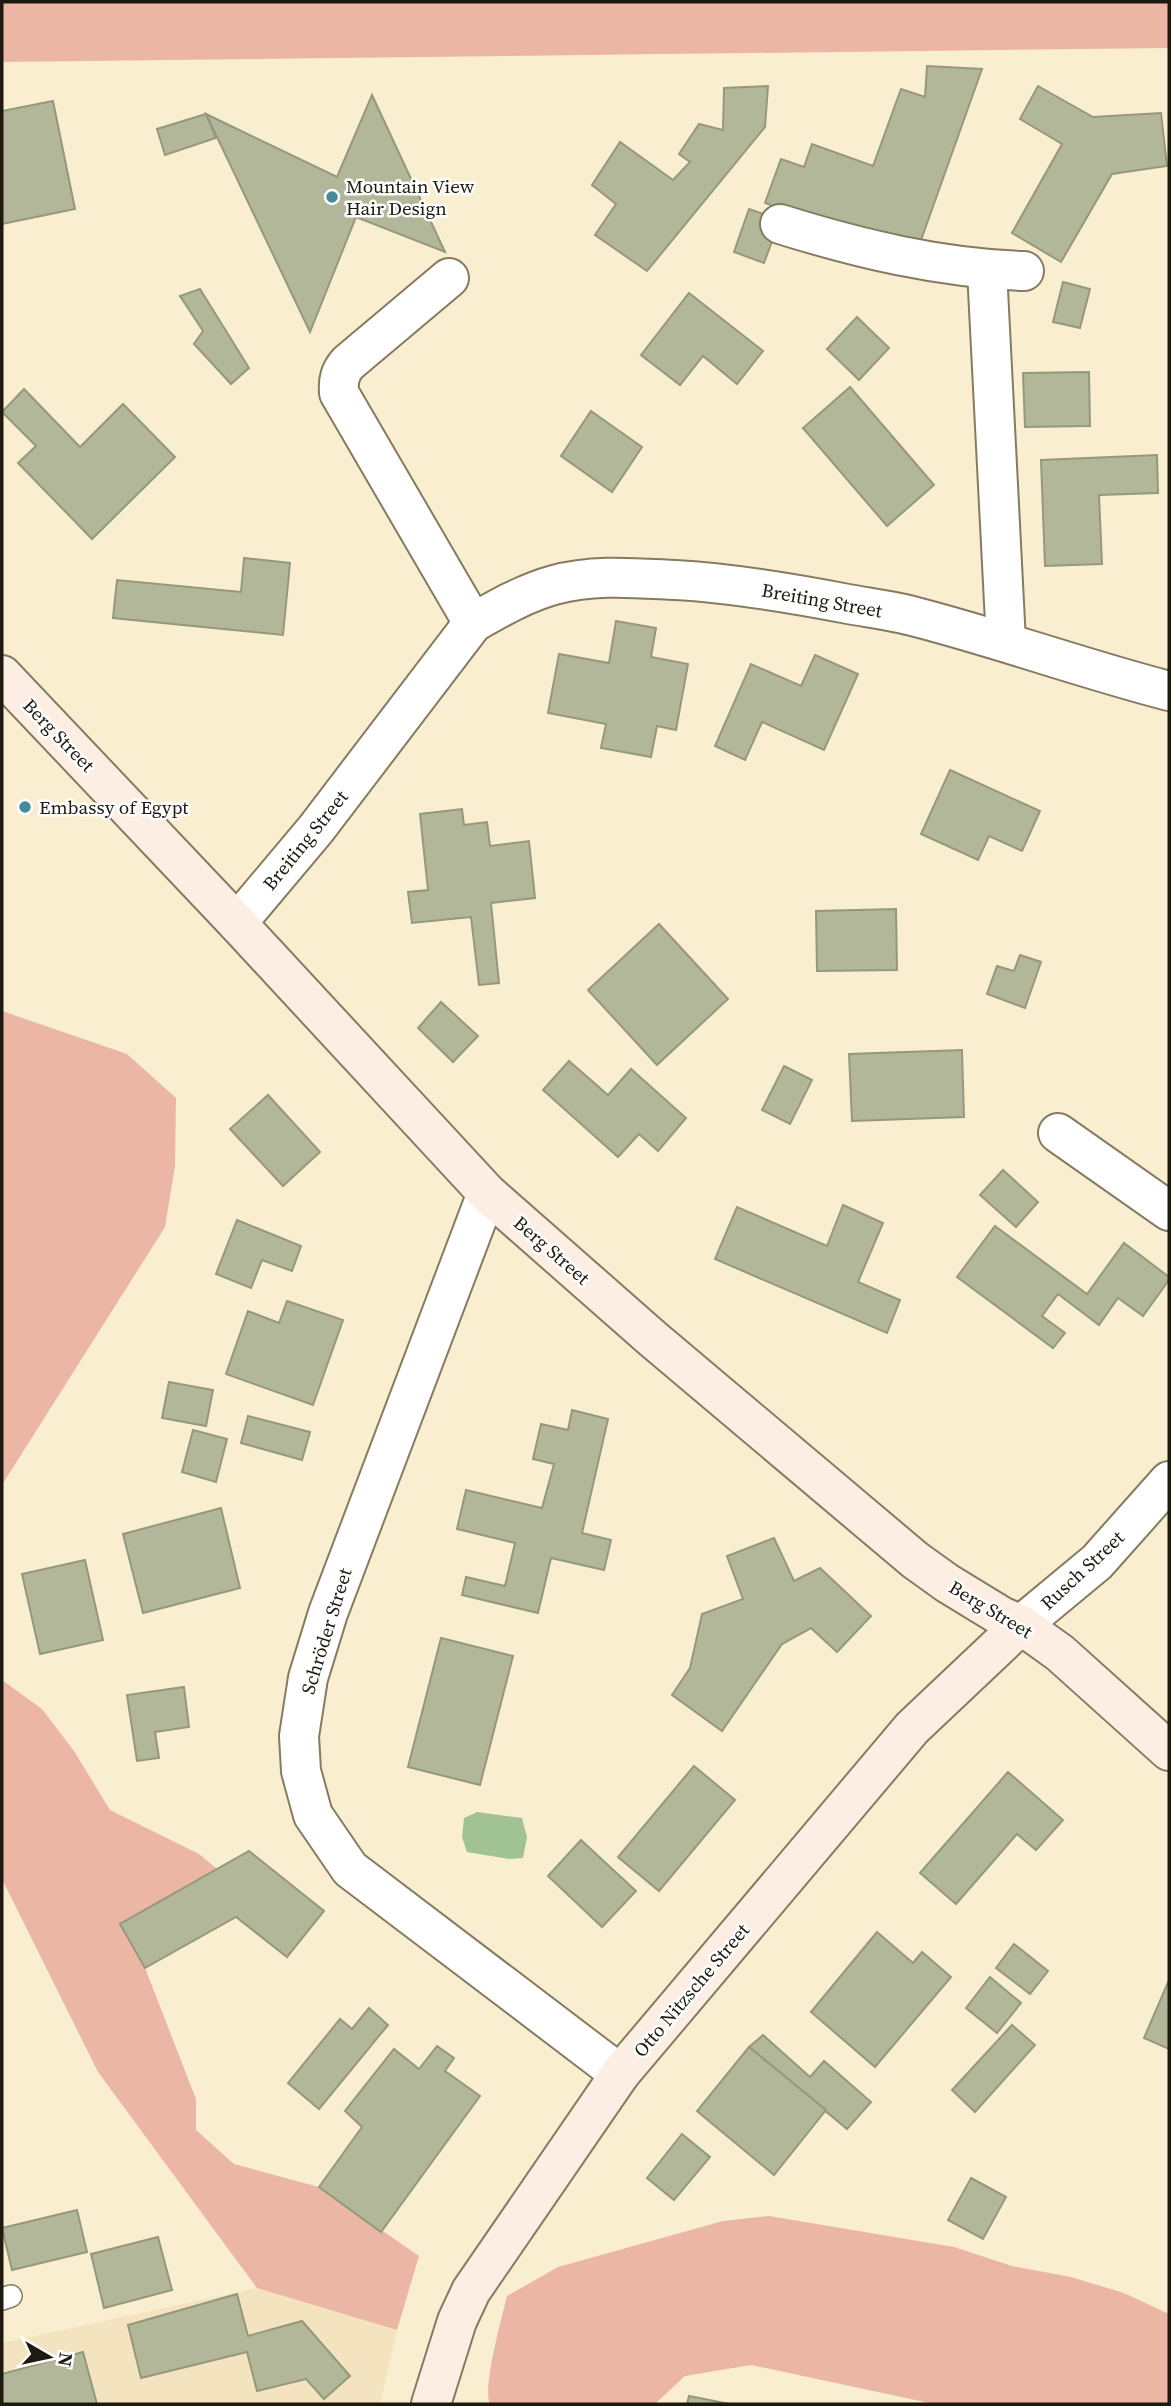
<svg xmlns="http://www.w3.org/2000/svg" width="1171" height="2406" font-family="'Source Serif 4',serif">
<rect width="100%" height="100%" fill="#faeed0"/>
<!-- built -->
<polygon fill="#f3e4bf" points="257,2288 397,2330 380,2404 2,2404 2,2343"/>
<!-- green -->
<g fill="#ecb6a4">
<polygon points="2,2 1169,2 1169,48 2,62"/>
<polygon points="2,1011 127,1054 176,1098 175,1166 165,1227 2,1485"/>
<polygon points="2,1680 42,1709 74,1751 110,1810 199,1854 217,1869 120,1924 145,1968 196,2099 196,2130 234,2164 319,2187 419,2256 397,2330 257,2288 98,2072 2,1879"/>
<path d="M 769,2216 L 954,2247 L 1012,2266 L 1071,2277 L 1124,2293 L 1169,2314 L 1169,2404 L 934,2404 L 751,2365 L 685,2376 L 655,2404 L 490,2404 C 482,2389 502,2317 507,2296 L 558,2267 L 723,2221 Z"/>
</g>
<!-- water -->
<polygon fill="#a1c295" points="477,1812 522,1818 527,1837 523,1858 509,1859 467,1852 462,1837 464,1818"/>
<!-- building -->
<g fill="#b3b799" stroke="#95987b" stroke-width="2">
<polygon points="927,66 982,69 915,257 765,203 781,159 804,167 812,144 873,166 901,89 925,97"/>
<polygon points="768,86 765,127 647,271 595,235 616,204 592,185 620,142 673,180 690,162 679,154 699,124 723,130 724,88"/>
<polygon points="1038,86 1093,117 1161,113 1167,166 1112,174 1061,262 1012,233 1062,144 1020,119"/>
<polygon points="372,95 445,252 356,217 310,332 206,114 337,177"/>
<polygon points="53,101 75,209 2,224 2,111"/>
<polygon points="206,114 216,138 165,155 157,129"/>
<polygon points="749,209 780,220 764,263 734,252"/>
<polygon points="1063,282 1090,289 1080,328 1053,322"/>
<polygon points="200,289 249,368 231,384 194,344 203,331 180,296"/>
<polygon points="689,293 763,351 737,384 703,356 680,385 641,355"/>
<polygon points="857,317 889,348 859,380 827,349"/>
<polygon points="1089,372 1090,426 1025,427 1023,373"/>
<polygon points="850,387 934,485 887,526 803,428"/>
<polygon points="24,389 80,447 123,404 175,457 92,539 18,463 36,446 2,412"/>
<polygon points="591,411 642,447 612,492 561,456"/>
<polygon points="1157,455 1158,493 1099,495 1102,564 1045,566 1041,460"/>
<polygon points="244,558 290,563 283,635 113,618 117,580 241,592"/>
<polygon points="616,621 656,628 651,657 688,664 676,730 657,726 651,757 601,748 606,724 548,713 559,654 609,663"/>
<polygon points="815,655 858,674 824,750 762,722 745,760 715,746 751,664 801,686"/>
<polygon points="950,770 1040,811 1022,851 989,836 978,860 921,834"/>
<polygon points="462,809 464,825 487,822 490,846 529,841 535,898 491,903 499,983 479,985 471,917 412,923 408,892 428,890 420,814"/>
<polygon points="896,909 897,970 817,971 816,911"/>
<polygon points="659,924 728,999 657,1065 588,990"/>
<polygon points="1020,955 1041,962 1025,1008 987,994 997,966 1014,971"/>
<polygon points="441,1002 478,1036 453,1062 418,1028"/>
<polygon points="962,1050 964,1117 852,1121 849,1054"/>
<polygon points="569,1061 608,1095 631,1069 686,1118 658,1151 639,1134 618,1157 543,1090"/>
<polygon points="784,1066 812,1080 790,1124 762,1110"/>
<polygon points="268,1095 320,1152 283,1186 230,1129"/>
<polygon points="1003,1170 1038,1202 1016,1227 980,1195"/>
<polygon points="843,1205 883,1223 858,1282 900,1300 887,1333 715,1259 737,1207 827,1246"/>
<polygon points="237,1220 301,1246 292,1271 262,1260 251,1288 216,1274"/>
<polygon points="995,1226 1087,1294 1124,1243 1169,1277 1169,1280 1143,1316 1118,1298 1099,1325 1058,1294 1042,1316 1065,1333 1053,1348 957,1277"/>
<polygon points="287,1301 343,1320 313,1405 226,1374 248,1311 279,1323"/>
<polygon points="169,1382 213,1390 206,1426 162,1418"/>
<polygon points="572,1410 608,1419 582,1533 611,1540 604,1570 551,1558 538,1613 462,1595 466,1577 505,1586 515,1543 457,1529 466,1490 542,1508 554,1464 533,1459 541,1424 568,1430"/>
<polygon points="248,1416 310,1432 302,1460 241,1443"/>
<polygon points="193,1430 227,1439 216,1482 182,1472"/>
<polygon points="221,1508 240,1588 143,1613 123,1534"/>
<polygon points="774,1538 794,1581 820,1568 871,1616 837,1652 811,1628 782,1644 722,1731 672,1695 690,1668 702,1614 743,1599 727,1556"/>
<polygon points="85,1560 103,1640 40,1654 22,1574"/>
<polygon points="441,1638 513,1656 480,1785 408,1767"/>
<polygon points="184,1687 189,1727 155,1732 159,1758 137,1761 127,1695"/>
<polygon points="694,1766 735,1800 659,1891 618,1857"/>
<polygon points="1008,1772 1063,1820 1036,1850 1017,1834 956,1904 920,1873"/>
<polygon points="581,1840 636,1891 602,1927 548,1876"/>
<polygon points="249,1851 324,1911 287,1957 236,1917 145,1968 120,1924"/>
<polygon points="877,1932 913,1963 922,1952 951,1977 875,2067 811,2012"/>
<polygon points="1014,1944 1048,1971 1030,1994 996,1968"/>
<polygon points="990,1977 1021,2003 997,2033 966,2008"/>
<polygon points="1169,1980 1169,2049 1144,2038"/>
<polygon points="369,2008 388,2025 319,2109 288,2083 340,2019 352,2029"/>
<polygon points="1012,2025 1035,2045 975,2112 952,2090"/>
<polygon points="763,2035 810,2077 824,2061 871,2102 847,2129 749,2047"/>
<polygon points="437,2046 454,2058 445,2071 480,2096 381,2232 319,2187 362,2127 345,2111 394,2049 419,2069"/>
<polygon points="749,2047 826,2110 774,2175 697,2111"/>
<polygon points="682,2134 710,2157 674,2200 647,2178"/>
<polygon points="971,2178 1006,2197 983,2239 948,2220"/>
<polygon points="77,2210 87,2252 12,2270 2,2228"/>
<polygon points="158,2237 172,2290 104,2308 91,2254"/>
<polygon points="237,2294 248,2336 302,2321 350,2376 324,2399 306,2379 257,2391 247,2352 141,2378 128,2325"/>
<polygon points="83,2352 97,2404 2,2404 2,2374"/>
<polygon points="689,2396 730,2404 687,2404"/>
</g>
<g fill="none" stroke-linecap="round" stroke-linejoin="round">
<!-- lane casing -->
<g stroke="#867b60" stroke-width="24">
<polyline id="lane" points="2,2299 11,2296"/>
</g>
<!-- street casing -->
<g stroke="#867b60" stroke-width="42">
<g id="street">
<path d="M 780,224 C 860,249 940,268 1024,271"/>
<polyline points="987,270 1006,642"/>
<path d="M 449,278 L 348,363 C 340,372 338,380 339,393 L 473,623"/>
<path d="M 237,923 L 316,829 L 473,623 C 499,608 525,593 554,585 C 593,574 635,578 675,580 C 733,583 791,593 848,604 C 870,608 894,611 916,617 C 1001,639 1084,669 1169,691"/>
<polyline points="1058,1133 1169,1211"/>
<polyline points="487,1193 328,1613 308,1678 299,1736 301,1771 313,1815 350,1869 620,2074"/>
<polyline points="1021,1625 1097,1562 1169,1481"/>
</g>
</g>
<!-- secondary casing -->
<g stroke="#867b60" stroke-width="42">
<g id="secondary">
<polyline points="2,675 237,923 487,1193 653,1339 915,1560 947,1583 1001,1616 1021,1625 1060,1653 1169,1751"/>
<polyline points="431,2404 457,2321 471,2291 620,2074 912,1728 1021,1625"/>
</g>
</g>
<!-- lane -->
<use href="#lane" stroke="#fff" stroke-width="21"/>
<!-- street -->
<use href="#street" stroke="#fff" stroke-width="38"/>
<!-- secondary -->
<use href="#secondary" stroke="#fceee3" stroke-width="38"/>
</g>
<!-- markers -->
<g fill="#458b97" stroke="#fff" stroke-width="2.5">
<circle cx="332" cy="197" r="7"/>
<circle cx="25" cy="807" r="7"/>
</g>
<g text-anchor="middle" stroke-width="5" stroke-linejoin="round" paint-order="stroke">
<!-- poi labels -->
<g font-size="19" fill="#1f1a10" stroke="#fff" text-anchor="start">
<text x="346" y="193">Mountain View<tspan x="346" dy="22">Hair Design</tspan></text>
<text x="39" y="814">Embassy of Egypt</text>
</g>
<!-- street labels -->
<g font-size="19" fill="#1f1a10" stroke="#fff">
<text transform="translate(822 600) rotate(10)" y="7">Breiting Street</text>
<text transform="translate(59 735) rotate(46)" y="7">Berg Street</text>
<text transform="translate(305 840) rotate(-51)" y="7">Breiting Street</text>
<text transform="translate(552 1250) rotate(41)" y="7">Berg Street</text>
<text transform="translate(1082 1570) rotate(-43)" y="7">Rusch Street</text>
<text transform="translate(991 1609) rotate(31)" y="7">Berg Street</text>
<text transform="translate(326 1631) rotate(-73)" y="7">Schröder Street</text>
<text transform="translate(691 1990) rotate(-50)" y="7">Otto Nitzsche Street</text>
</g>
</g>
<!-- border -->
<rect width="1171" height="2406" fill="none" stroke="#1f1a10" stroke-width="7"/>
<!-- north arrow -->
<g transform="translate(49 2357) rotate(99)" stroke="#ffffff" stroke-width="5" paint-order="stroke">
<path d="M0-5L12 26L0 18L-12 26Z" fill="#1f1a10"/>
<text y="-10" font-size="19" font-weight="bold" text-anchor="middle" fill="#1f1a10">N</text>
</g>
</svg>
